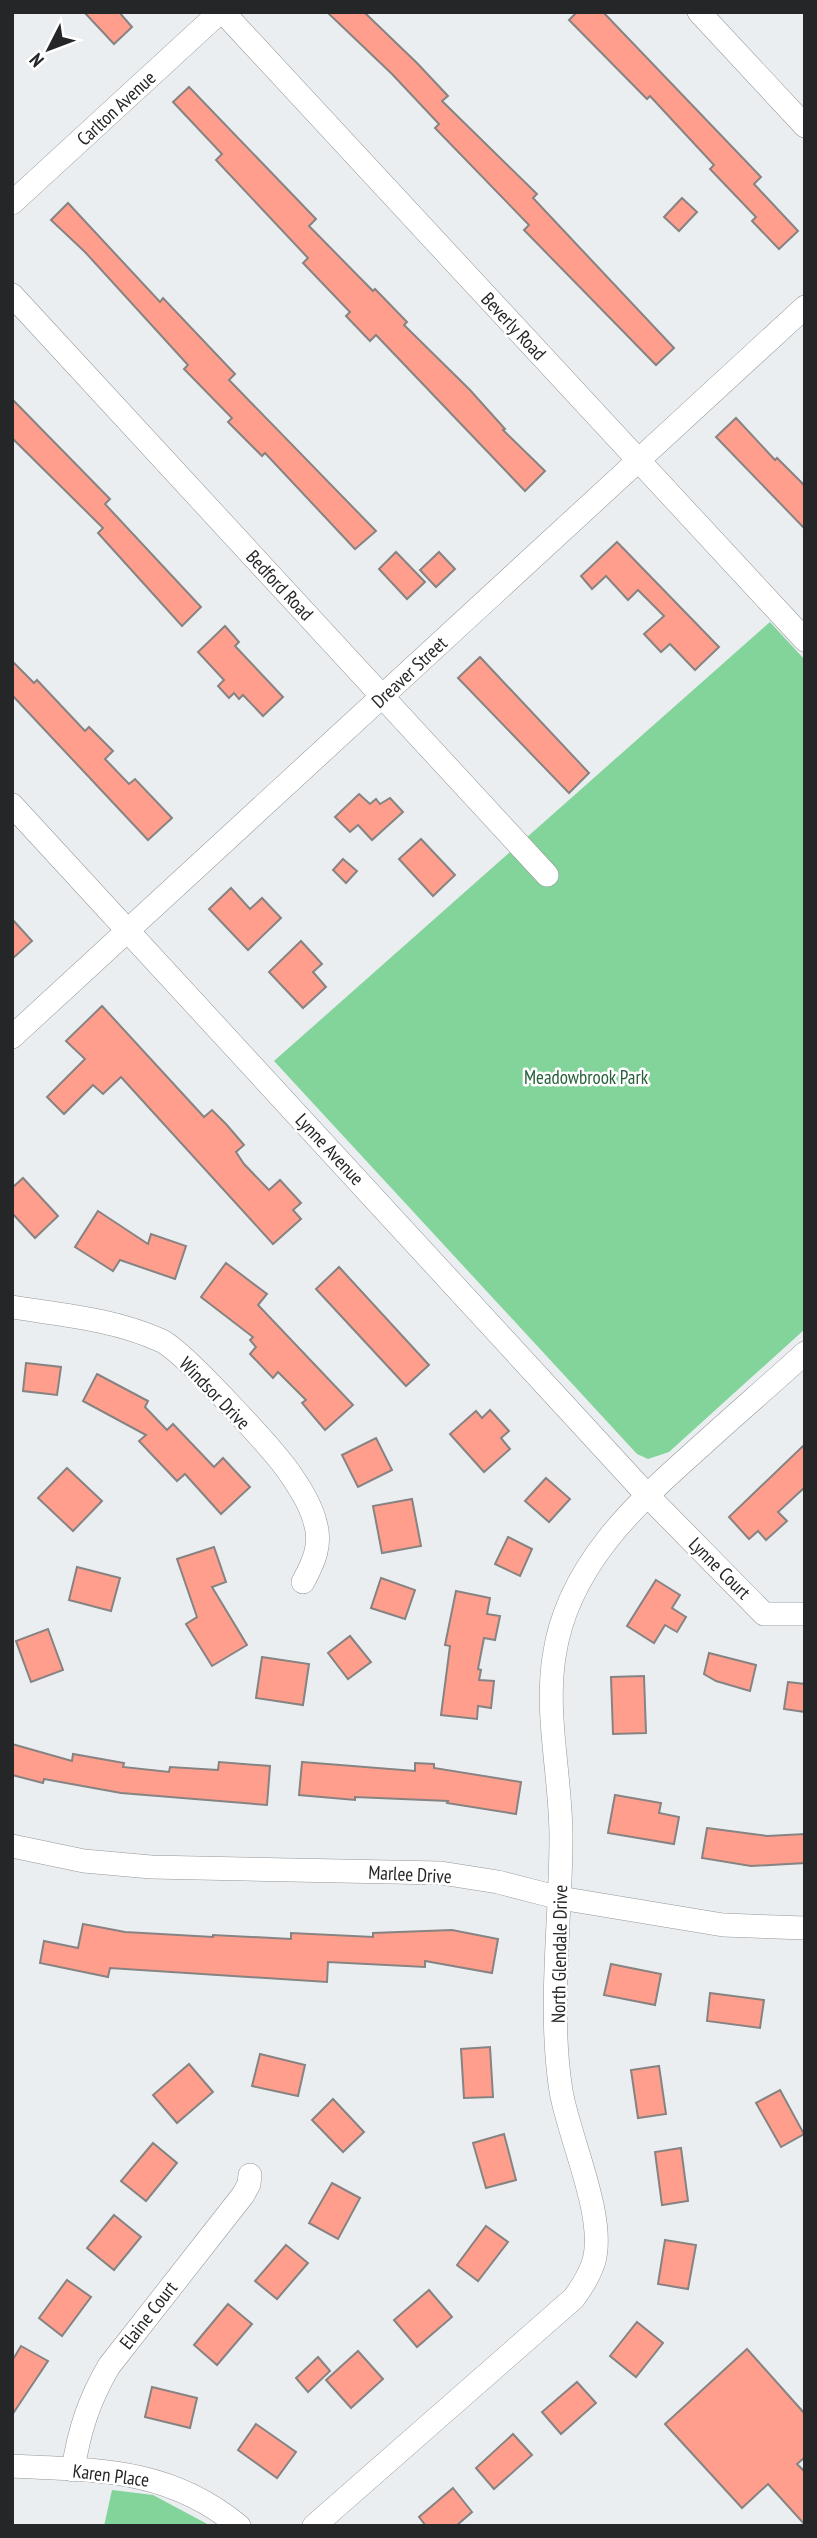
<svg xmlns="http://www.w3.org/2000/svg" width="817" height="2538" font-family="'PT Sans Narrow',sans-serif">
<rect width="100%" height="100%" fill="#ebeef0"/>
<!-- green -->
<g fill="#82d49a">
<polygon points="770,622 805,660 805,1329 669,1452 648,1459 637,1454 274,1061"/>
<polygon points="112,2490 153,2495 211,2526 104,2526"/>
</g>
<!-- building -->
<g fill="#ff9e8c" stroke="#868382" stroke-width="2">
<polygon points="84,12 119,12 132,27 114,44"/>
<polygon points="327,12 364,12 417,63 448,96 442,101 537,194 533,198 674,348 656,365 524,230 529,225 435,128 439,124 392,74"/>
<polygon points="577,12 603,12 761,177 754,184 798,231 779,249 752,221 756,217 710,169 714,165 650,96 647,99 569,20"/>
<polygon points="189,87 316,219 309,226 373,291 375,289 407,322 404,325 470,390 505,429 503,430 545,471 525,491 376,335 370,341 346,316 350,312 303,263 308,258 216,160 222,154 173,102"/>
<polygon points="682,198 697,212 679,231 664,217"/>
<polygon points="68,203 160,302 163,298 235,374 229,380 376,531 355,549 265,453 262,456 228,422 232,418 184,369 188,365 85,252 51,220"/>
<polygon points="12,399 110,499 105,504 201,607 182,626 98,533 103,528 12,438"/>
<polygon points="736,418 775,460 777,458 805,486 805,529 716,437"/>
<polygon points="617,542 719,647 695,670 670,644 661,652 644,634 664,616 638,590 628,600 606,576 592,589 581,576"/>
<polygon points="396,552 425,582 407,599 379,569"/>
<polygon points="439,552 455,569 436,587 420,570"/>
<polygon points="225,626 239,642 235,646 283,697 263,716 243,695 239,699 234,693 229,698 218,686 224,680 198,652"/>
<polygon points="480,657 589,773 569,793 458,678"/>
<polygon points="12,661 34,683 37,680 85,731 89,727 113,751 105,759 129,784 135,779 172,818 148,840 12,695"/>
<polygon points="359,794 370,804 376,799 380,804 390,798 403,812 372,840 358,825 350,832 335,817"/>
<polygon points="421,839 455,875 433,896 399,859"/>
<polygon points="343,859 357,871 346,883 333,870"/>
<polygon points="231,888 250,909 262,898 281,918 248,950 209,909"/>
<polygon points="12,919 32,941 12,959"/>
<polygon points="301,941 322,964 313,972 326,987 303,1008 269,972"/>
<polygon points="102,1006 204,1117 212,1110 226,1124 244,1145 236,1152 244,1164 269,1190 280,1180 301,1203 293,1210 301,1219 273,1244 121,1077 103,1094 93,1085 64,1114 47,1097 85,1059 66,1041"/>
<polygon points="23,1178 58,1216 35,1238 12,1213 12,1188"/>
<polygon points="98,1211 148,1244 151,1234 186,1246 175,1279 120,1260 113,1271 75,1247"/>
<polygon points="226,1263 267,1294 258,1305 353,1405 325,1430 302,1403 306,1400 278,1372 273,1378 250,1354 256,1347 250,1340 253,1337 201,1297"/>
<polygon points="339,1267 429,1365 406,1386 316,1289"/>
<polygon points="26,1363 61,1367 57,1395 23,1391"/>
<polygon points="97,1374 148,1401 145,1407 167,1430 173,1424 214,1467 223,1458 250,1487 221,1514 185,1474 177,1481 139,1441 146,1435 83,1401"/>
<polygon points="490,1410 509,1431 501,1438 510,1449 484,1472 450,1434 476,1411 482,1418"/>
<polygon points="376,1438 392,1470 358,1487 342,1455"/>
<polygon points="805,1444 805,1487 778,1512 787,1521 766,1540 758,1531 749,1539 729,1517"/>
<polygon points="67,1468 102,1501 73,1531 38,1498"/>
<polygon points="546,1478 570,1499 549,1522 525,1501"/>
<polygon points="412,1499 421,1546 382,1553 373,1506"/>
<polygon points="508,1537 532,1549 520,1576 495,1564"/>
<polygon points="214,1547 226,1582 212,1587 247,1645 212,1666 186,1624 197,1617 177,1559"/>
<polygon points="77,1567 120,1578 111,1611 69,1600"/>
<polygon points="381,1578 415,1590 405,1619 371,1608"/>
<polygon points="656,1580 680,1595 672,1608 686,1617 677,1632 665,1625 654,1643 627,1626"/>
<polygon points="456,1591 490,1598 487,1614 500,1616 495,1640 484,1638 478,1669 481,1670 479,1680 494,1681 491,1708 478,1706 477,1719 441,1715 450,1646 445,1645"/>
<polygon points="48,1629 63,1670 31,1682 16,1641"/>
<polygon points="350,1636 371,1662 348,1679 328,1653"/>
<polygon points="709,1653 756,1665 750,1691 716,1681 704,1674"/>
<polygon points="262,1657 309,1664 303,1705 256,1698"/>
<polygon points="644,1676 646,1733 613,1734 611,1677"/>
<polygon points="788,1682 805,1684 805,1712 784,1709"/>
<polygon points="12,1744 72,1761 73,1754 124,1763 123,1767 169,1772 170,1767 218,1770 219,1762 270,1766 267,1805 121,1793 44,1779 43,1783 12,1775"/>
<polygon points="302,1762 415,1771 415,1763 434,1764 434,1768 521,1782 516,1814 447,1803 448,1801 355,1797 355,1800 299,1795"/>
<polygon points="615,1795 661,1803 659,1813 679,1817 674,1844 608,1833"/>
<polygon points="707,1828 767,1836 805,1834 805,1863 751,1866 702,1858"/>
<polygon points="83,1924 125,1932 213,1937 213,1935 291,1939 291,1933 373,1937 373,1933 452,1930 498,1939 492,1973 425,1961 425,1967 328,1962 327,1982 110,1968 108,1977 40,1963 44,1941 78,1948"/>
<polygon points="611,1964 661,1974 655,2005 604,1995"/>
<polygon points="710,1993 764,2000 760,2028 707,2021"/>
<polygon points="490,2047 493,2097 464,2098 461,2049"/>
<polygon points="260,2054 305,2065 298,2096 252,2086"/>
<polygon points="189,2064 213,2092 177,2123 153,2095"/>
<polygon points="659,2066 666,2114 638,2118 631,2070"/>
<polygon points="780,2090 804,2134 781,2147 756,2103"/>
<polygon points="333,2099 364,2132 343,2152 312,2120"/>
<polygon points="504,2134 516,2180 486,2188 473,2143"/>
<polygon points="153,2143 177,2163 146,2201 121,2181"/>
<polygon points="681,2148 688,2201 662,2205 655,2152"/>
<polygon points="332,2183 360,2198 338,2239 309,2223"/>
<polygon points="114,2215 141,2237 114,2270 87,2248"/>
<polygon points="486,2226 508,2242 478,2281 457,2265"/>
<polygon points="665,2240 696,2245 688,2289 658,2284"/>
<polygon points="286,2245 308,2263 277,2299 255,2281"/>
<polygon points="67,2280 91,2297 62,2336 39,2318"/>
<polygon points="429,2290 452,2317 417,2347 394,2320"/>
<polygon points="228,2304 252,2324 217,2365 194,2345"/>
<polygon points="637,2322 663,2343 636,2377 610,2356"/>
<polygon points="21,2346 48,2361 12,2415 12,2361"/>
<polygon points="747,2349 805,2414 805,2457 797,2464 805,2472 805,2525 768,2484 742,2508 665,2424"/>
<polygon points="358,2351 383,2379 351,2408 326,2380"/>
<polygon points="318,2357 330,2371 308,2392 296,2378"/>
<polygon points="577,2382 596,2403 561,2434 542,2412"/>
<polygon points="152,2387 197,2398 190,2428 145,2417"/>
<polygon points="256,2424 296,2452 277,2478 238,2450"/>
<polygon points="513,2434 532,2455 494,2489 476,2468"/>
<polygon points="453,2488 472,2512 456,2526 426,2526 419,2517"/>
</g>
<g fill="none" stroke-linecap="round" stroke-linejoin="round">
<!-- street casing -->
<g stroke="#949799" stroke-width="24">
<g id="street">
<polyline points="223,12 805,640"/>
<polyline points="699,12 805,126"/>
<polyline points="12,203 220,12"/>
<polyline points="12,295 547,875"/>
<polyline points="12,805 647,1495 764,1614 805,1614"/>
<polyline points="12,1037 805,307"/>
<path d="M 12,1307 C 63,1315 114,1319 162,1341 C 184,1352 275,1451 291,1475 C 300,1488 311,1505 315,1522 C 322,1544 314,1562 303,1582"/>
<polyline points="12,1846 84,1861 151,1867 441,1873 498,1882 560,1898 723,1925 805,1928"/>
<path d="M 12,2466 C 98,2470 169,2468 239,2526"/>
<path d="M 73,2470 C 79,2431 89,2400 109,2366 L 243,2195 L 249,2184 L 250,2175"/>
<path d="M 314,2526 L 574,2298 C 582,2287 590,2274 594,2261 C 606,2216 569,2138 561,2091 C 548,2008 561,1920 561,1837 C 561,1777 545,1716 554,1657 C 567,1565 637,1503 702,1445 C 736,1414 771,1384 805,1353"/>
</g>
</g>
<!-- street -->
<use href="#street" stroke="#fff" stroke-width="23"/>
</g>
<g text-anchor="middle" stroke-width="5" stroke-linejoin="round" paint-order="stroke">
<!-- street labels -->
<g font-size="19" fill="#252627" stroke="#fff">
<text transform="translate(116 108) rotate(-43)" y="7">Carlton Avenue</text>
<text transform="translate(514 326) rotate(47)" y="7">Beverly Road</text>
<text transform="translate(280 585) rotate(47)" y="7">Bedford Road</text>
<text transform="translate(409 672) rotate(-43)" y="7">Dreaver Street</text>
<text transform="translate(330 1149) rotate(47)" y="7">Lynne Avenue</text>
<text transform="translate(215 1393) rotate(46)" y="7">Windsor Drive</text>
<text transform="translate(720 1568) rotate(45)" y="7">Lynne Court</text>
<text transform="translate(410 1874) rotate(3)" y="7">Marlee Drive</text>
<text transform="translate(559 1954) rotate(-89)" y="7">North Glendale Drive</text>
<text transform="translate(148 2315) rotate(-52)" y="7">Elaine Court</text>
<text transform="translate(111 2475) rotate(7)" y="7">Karen Place</text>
</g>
<!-- park labels -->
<g font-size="19" fill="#26613a" stroke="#fff">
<text x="586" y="1084">Meadowbrook Park</text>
</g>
</g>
<!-- border -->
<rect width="817" height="2538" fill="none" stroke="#252627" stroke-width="28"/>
<!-- north arrow -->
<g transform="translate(49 49) rotate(228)" stroke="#ffffff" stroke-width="5" paint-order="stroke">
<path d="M0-5L12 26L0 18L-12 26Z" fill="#252627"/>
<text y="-10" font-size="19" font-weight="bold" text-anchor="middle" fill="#252627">N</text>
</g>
</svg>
